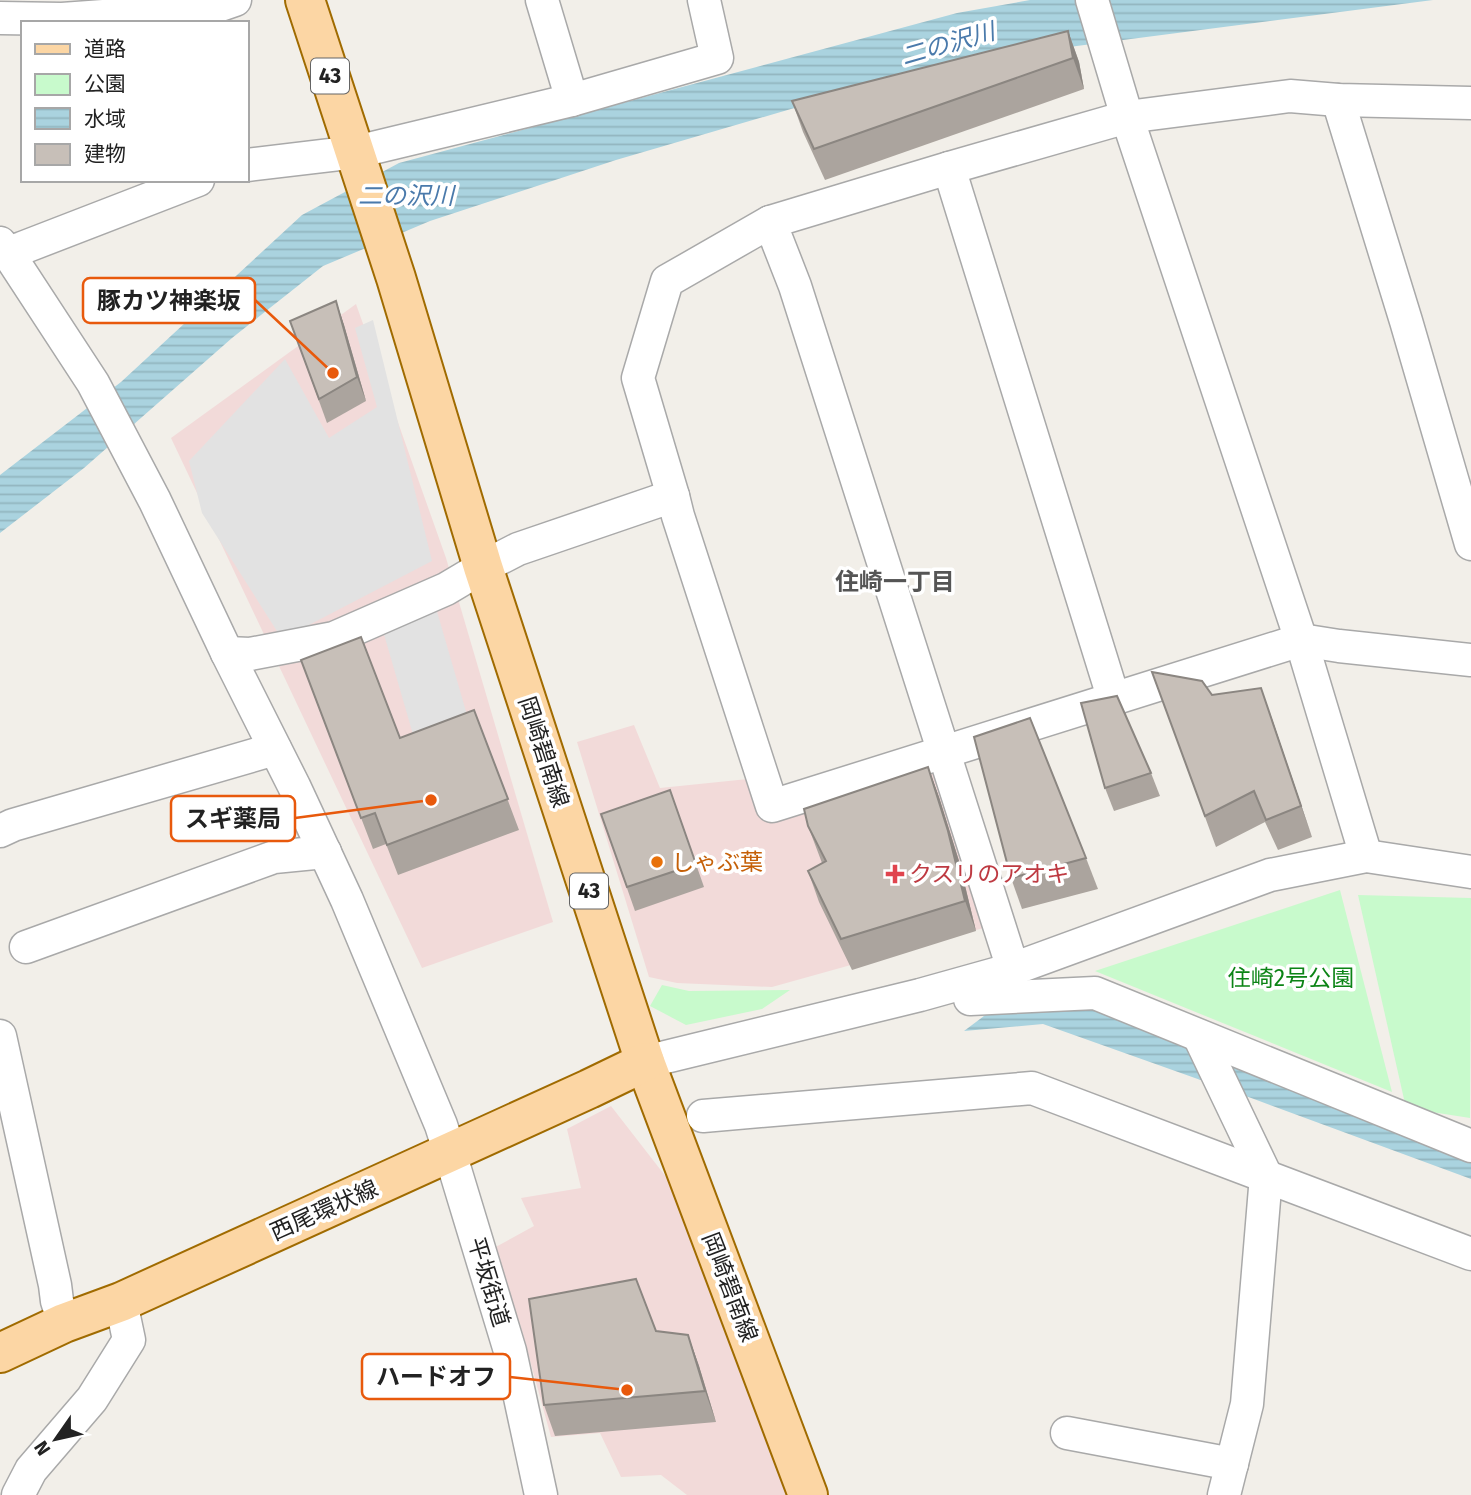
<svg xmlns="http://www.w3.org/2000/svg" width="1471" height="1495" font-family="'Fira Sans','Noto Sans JP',sans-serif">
<defs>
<pattern id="water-rules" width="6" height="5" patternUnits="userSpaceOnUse" patternTransform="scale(1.75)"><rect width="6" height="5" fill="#aad3df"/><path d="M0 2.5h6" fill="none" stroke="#92b5bf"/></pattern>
</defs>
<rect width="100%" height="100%" fill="#f2efe9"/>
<!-- commercial -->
<g fill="#f2dad9">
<polygon points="356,304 446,558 553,922 422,968 171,438"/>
<polygon points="634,725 660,788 748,779 766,822 941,761 987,927 772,987 677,983 649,977 577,742"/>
<polygon points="611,1106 670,1182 790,1495 687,1495 661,1475 621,1477 600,1433 551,1437 520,1324 492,1249 534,1226 521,1198 581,1188 567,1129"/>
</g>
<!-- park -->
<g fill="#c8facc">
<polygon points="1340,890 1392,1092 1095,971"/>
<polygon points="1358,895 1471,898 1470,1118 1406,1108"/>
<polygon points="662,985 689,991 790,990 762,1009 686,1025 650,1006"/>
</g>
<!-- parking -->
<g fill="#e2e2e2">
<polygon points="373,320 432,561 282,639 202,513 189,461 285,359 329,438 377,407 355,328"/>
<polygon points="436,608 476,746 421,762 381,624"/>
</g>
<!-- water -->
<g fill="url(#water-rules)">
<polygon points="1030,0 1433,0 1038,51 808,104 616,160 430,221 323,266 232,338 84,468 0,533 0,475 121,382 302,215 399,163 957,13"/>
<polygon points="1086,1001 1471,1155 1471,1179 1254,1099 1043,1024 964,1031 992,1010"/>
</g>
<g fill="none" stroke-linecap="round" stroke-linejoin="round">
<!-- minor casing -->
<g stroke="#a9a9a9" stroke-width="35">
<g id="minor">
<polyline points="542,0 572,100"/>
<polyline points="1092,0 1127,117 1301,640 1366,856"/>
<polyline points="0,18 62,19 212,8 235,0"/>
<polyline points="1338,100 1406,321 1471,544"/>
<polyline points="247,165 356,152 572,100 717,58 704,0"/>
<polyline points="949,168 1114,700"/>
<polyline points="0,243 8,253 93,383 155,501 227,653 294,786 347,900 441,1125 450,1153 510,1351 541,1495"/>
<polyline points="0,251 8,253 22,248 198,180"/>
<polyline points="673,496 638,378 667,281 770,222"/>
<polyline points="227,653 250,654 334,638 446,589 483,567 518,549 673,496 678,516 772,806 1301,640 1339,646 1471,660"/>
<polyline points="0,831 13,825 275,749"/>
<polyline points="26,947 274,857 325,852"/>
<polyline points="1013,969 795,286 770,222 949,168 1127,117 1290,96 1338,100 1471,103"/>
<polyline points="970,999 1095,993 1471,1146"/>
<polyline points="0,1036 55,1285 57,1301 64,1323"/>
<polyline points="1199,1036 1266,1176 1247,1404 1224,1495"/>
<polyline points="645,1062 920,995 1013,969 1270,875 1366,856 1471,872"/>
<polyline points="703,1116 1032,1088 1471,1254"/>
<polyline points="1067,1433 1232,1464"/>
<polyline points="18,1495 31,1470 92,1399 129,1340 121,1302"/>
</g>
</g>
<!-- major casing -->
<g stroke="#a06b00" stroke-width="42">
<g id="major">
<polyline points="305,0 396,278 483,567 645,1062 808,1495"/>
<polyline points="0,1353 64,1323 121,1302 589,1089 645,1062"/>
</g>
</g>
<!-- minor -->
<use href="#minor" stroke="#fff" stroke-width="32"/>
<!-- major -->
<use href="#major" stroke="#fcd6a4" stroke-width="38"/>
</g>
<!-- wall -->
<g fill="#aba49e">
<polygon points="1068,31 1079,62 1084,89 825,180 803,132 792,101"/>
<polygon points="336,301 344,325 366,401 327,423 290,321"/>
<polygon points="1152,672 1272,719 1312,837 1278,850 1265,822 1216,847"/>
<polygon points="312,690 400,738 474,710 519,830 398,875 386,844 373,849"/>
<polygon points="928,767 939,797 959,861 976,931 852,970 819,902 808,871 822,863 808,826"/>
<polygon points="1151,773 1160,796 1114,811 1105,788"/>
<polygon points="670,790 704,887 635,911 601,814"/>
<polygon points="1086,858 1098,889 1022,909 1011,878"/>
<polygon points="688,1335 699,1366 716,1422 555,1436 544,1405"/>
</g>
<!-- shaded-wall -->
<g fill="#8b8681">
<polygon points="1068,31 1079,62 1084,89 1073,58"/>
<polygon points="336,301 344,325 366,401 357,377"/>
<polygon points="1261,688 1272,719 1312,837 1301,806"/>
<polygon points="928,767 939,797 959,861 976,931 965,901"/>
<polygon points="688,1335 699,1366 716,1422 705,1391"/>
</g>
<!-- building -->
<g fill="#c7bfb8" stroke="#8b8681" stroke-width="2">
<polygon points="1068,31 1073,58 814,149 792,101"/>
<polygon points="336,301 357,377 319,399 290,321"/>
<polygon points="361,637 400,738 474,710 508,799 387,845 375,813 361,818 301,660"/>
<polygon points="1152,672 1202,681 1212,695 1261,688 1301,806 1266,820 1254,791 1205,816"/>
<polygon points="1117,696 1151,773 1105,788 1081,703"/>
<polygon points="1030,718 1086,858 1011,878 974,737"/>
<polygon points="928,767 948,831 965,901 841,939 808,871 826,861 808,826 804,809"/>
<polygon points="670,790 696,864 627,887 601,814"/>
<polygon points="636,1279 656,1331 688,1335 705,1391 544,1405 529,1299"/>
</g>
<!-- markers -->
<circle fill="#e8710a" stroke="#fff" stroke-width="2.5" cx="657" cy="862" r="7"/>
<path fill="#e0444e" stroke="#fff" stroke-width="2.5" d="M891.5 863.5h7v7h7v7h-7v7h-7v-7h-7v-7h7z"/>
<g text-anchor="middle" stroke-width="7" stroke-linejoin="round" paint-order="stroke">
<!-- shield labels -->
<g fill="#fff" stroke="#646464" stroke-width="2">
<rect x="311" y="58.5" width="38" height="35" rx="5"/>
<rect x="570" y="873.5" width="38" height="35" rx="5"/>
</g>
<g font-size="21" font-weight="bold" fill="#222">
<text x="330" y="83">43</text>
<text x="589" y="898">43</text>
</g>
<!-- street labels -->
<g font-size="23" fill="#222" stroke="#fff">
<text transform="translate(544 752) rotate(72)" y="8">岡崎碧南線</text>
<text transform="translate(324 1210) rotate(-24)" y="8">西尾環状線</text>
<text transform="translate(489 1282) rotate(73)" y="8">平坂街道</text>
<text transform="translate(730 1287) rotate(69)" y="8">岡崎碧南線</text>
</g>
<!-- food labels -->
<g font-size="23" fill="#c56008" stroke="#fff" text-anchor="start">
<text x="671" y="870">しゃぶ葉</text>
</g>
<!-- health labels -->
<g font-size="23" fill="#be3a42" stroke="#fff" text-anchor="start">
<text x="909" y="882">クスリのアオキ</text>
</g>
<!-- park labels -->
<g font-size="23" fill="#0c8416" stroke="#fff">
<text x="1291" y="986">住崎2号公園</text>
</g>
<!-- water labels -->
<g font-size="24" font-style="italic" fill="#4a7aab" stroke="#fff">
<text transform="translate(948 44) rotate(-16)" y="8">二の沢川</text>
<text x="406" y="204">二の沢川</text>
</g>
<!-- neighbourhood labels -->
<g font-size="24" font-weight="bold" fill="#555" stroke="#fff">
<text x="895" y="590">住崎一丁目</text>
</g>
</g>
<!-- callouts -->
<path fill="none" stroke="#e8590c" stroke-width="2.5" d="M333 373L255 300M431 800L295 818M627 1390L510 1377"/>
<g fill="#e8590c" stroke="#fff" stroke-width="2.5">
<circle cx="333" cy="373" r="7"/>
<circle cx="431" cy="800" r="7"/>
<circle cx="627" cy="1390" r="7"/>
</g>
<g fill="#fff" stroke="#e8590c" stroke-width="2.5">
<rect x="83" y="278" width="172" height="45" rx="7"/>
<rect x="171" y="796" width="124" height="45" rx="7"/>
<rect x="362" y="1354" width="148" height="45" rx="7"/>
</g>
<g font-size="24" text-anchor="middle" font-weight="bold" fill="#222">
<text x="169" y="309">豚カツ神楽坂</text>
<text x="233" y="827">スギ薬局</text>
<text x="436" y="1385">ハードオフ</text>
</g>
<!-- legend -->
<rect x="21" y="21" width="228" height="161" fill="#ffffff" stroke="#a7a7a7" stroke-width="2"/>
<rect x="35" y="44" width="35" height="10" fill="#fcd6a4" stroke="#a7a7a7" stroke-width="2"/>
<text x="84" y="56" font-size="21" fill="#222222">道路</text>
<rect x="35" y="74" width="35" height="21" fill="#c8facc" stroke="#a7a7a7" stroke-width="2"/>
<text x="84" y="91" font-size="21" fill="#222222">公園</text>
<rect x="35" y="108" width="35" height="21" fill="url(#water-rules)" stroke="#a7a7a7" stroke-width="2"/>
<text x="84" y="126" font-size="21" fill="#222222">水域</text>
<rect x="35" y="144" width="35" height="21" fill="#c7bfb8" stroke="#a7a7a7" stroke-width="2"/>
<text x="84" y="161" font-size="21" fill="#222222">建物</text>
<!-- north arrow -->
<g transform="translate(56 1439) rotate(236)" stroke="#ffffff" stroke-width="5" paint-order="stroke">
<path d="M0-5L12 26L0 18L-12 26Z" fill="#222222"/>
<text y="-10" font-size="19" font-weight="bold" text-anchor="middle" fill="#222222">N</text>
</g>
</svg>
